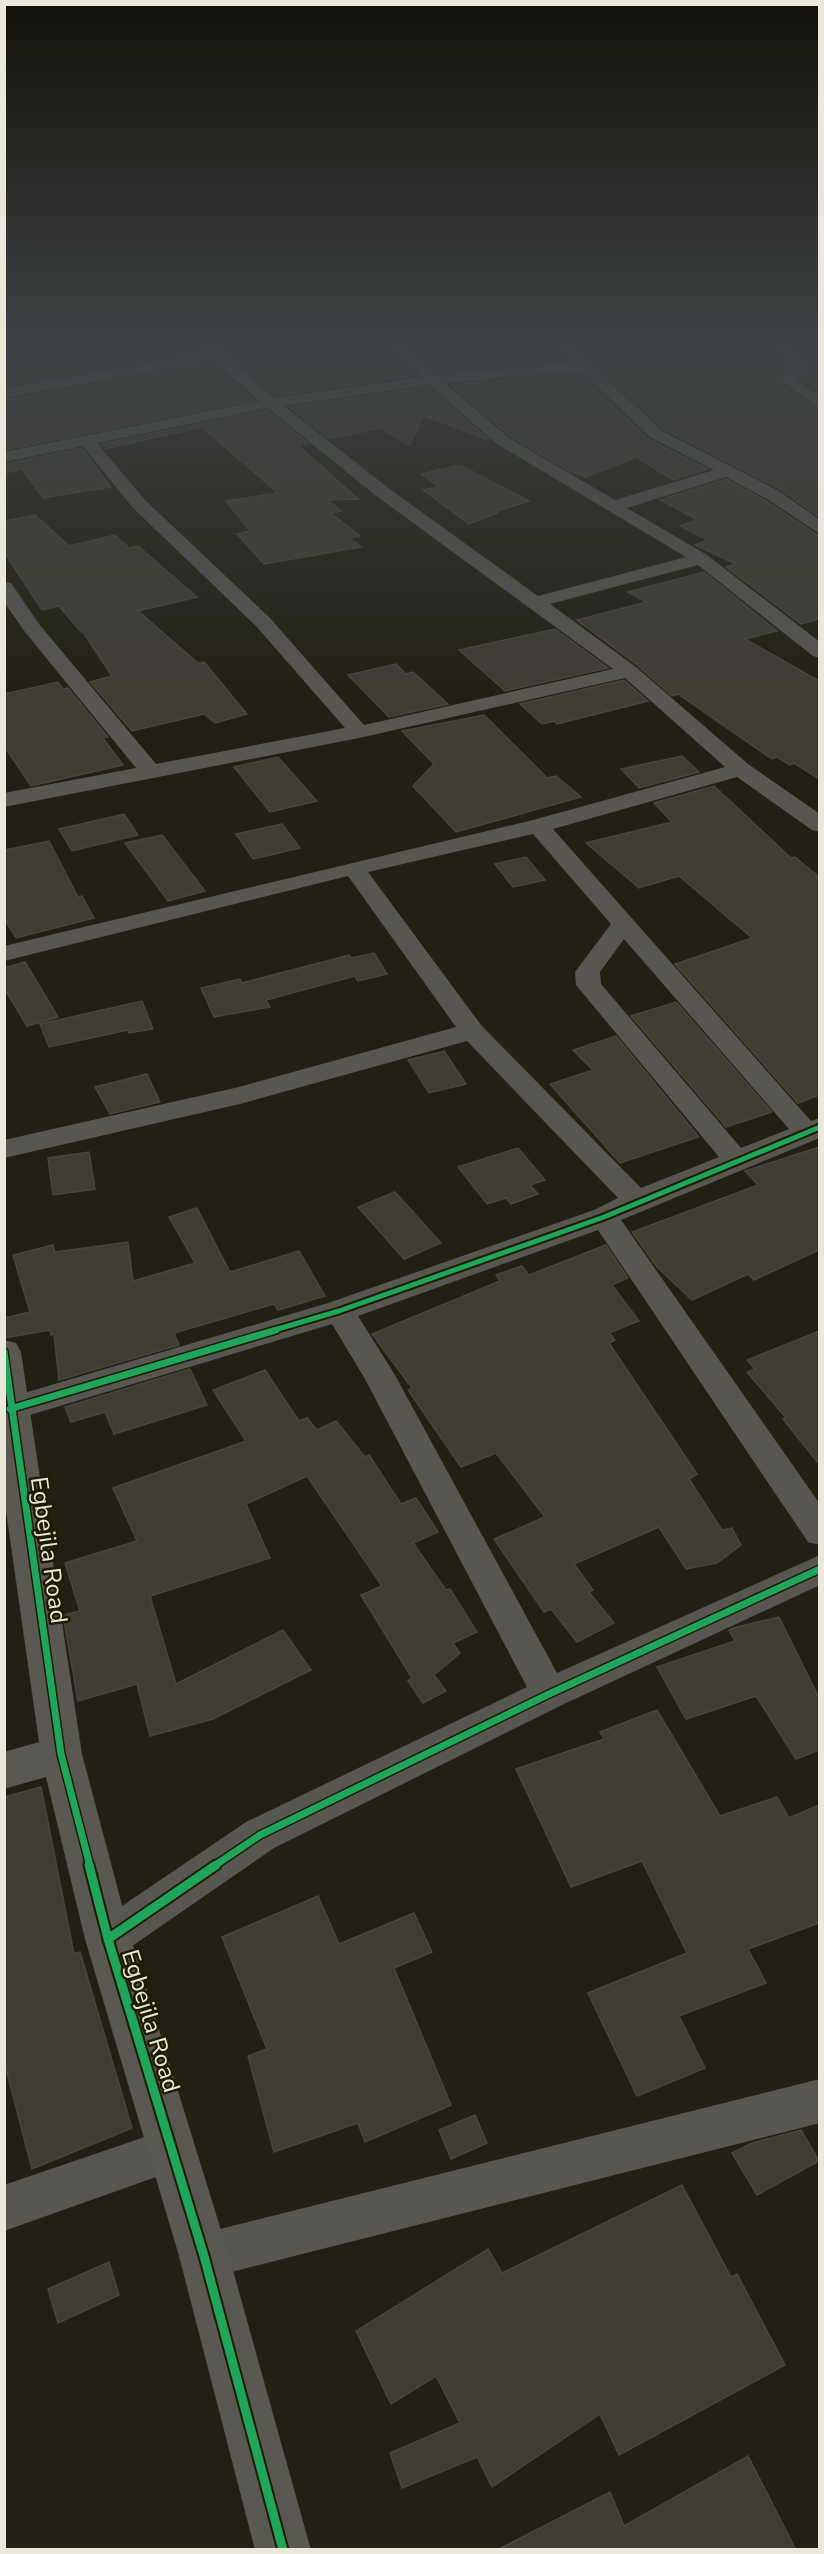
<svg xmlns="http://www.w3.org/2000/svg" width="824" height="2554" font-family="'Nunito Sans',sans-serif">
<rect width="100%" height="100%" fill="#222012"/>
<!-- building -->
<g fill="#3f3d32" stroke="#48463b" stroke-width="1.5">
<polygon points="8,340 190,340 200,352 4,386 4,363 26,360"/>
<polygon points="211,340 385,340 416,375 275,396 228,355 226,350"/>
<polygon points="444,340 493,340 499,346 549,341 568,360 437,373 409,344"/>
<polygon points="569,340 633,340 638,345 699,342 701,345 756,344 760,351 775,350 786,361 787,369 777,381 819,411 819,517 780,489 663,429"/>
<polygon points="819,348 819,393 800,379 807,370 804,357 795,349"/>
<polygon points="213,363 254,400 4,450 4,400"/>
<polygon points="580,373 648,439 708,469 673,480 636,457 586,477 569,471 510,436 451,385"/>
<polygon points="428,387 489,440 423,415 410,446 380,428 329,439 290,407"/>
<polygon points="267,410 308,443 298,445 358,499 328,500 341,511 331,513 360,536 350,538 361,547 264,564 237,534 250,531 226,501 278,493 202,427 105,449 101,444"/>
<polygon points="82,448 111,487 43,498 22,469 4,473 4,464"/>
<polygon points="460,465 529,501 494,512 497,513 469,524 423,490 439,487 421,474"/>
<polygon points="726,479 766,501 819,536 819,619 801,624 726,567 736,564 695,545 708,540 680,526 698,520 660,500"/>
<polygon points="35,515 69,546 115,535 129,548 138,546 197,597 138,611 198,663 204,662 247,714 215,723 204,714 132,731 90,682 112,676 83,632 81,632 59,606 42,610 4,552 4,521"/>
<polygon points="704,572 777,631 745,639 819,681 819,779 794,763 790,765 777,757 772,759 678,694 672,696 637,665 577,620 646,602 628,592"/>
<polygon points="555,629 608,668 505,691 459,650"/>
<polygon points="396,664 406,674 413,672 448,704 389,717 348,675"/>
<polygon points="624,680 648,701 557,724 554,721 542,724 520,704"/>
<polygon points="58,682 63,689 68,688 108,737 103,738 123,765 31,786 4,746 4,694"/>
<polygon points="484,715 547,778 556,776 581,797 456,832 413,786 434,764 402,731"/>
<polygon points="682,756 699,772 639,788 621,769"/>
<polygon points="278,757 317,801 270,812 234,767"/>
<polygon points="714,786 791,858 795,857 819,877 819,1095 798,1103 675,964 752,938 679,876 639,888 586,843 672,822 654,803"/>
<polygon points="124,814 138,835 72,851 59,829"/>
<polygon points="282,824 300,848 253,859 236,834"/>
<polygon points="162,835 205,891 168,901 125,843"/>
<polygon points="49,841 78,897 82,896 94,918 16,938 4,918 4,850"/>
<polygon points="526,857 545,880 513,887 495,864"/>
<polygon points="374,953 387,974 358,981 355,976 266,1000 270,1007 214,1017 201,988 240,979 242,983 349,955 351,958"/>
<polygon points="25,962 58,1017 27,1026 4,988 4,968"/>
<polygon points="142,1001 153,1029 129,1033 128,1030 49,1047 40,1024"/>
<polygon points="676,1002 772,1112 726,1127 631,1016"/>
<polygon points="616,1036 699,1137 620,1163 550,1084 593,1070 573,1050"/>
<polygon points="444,1051 466,1084 429,1093 408,1060"/>
<polygon points="147,1074 160,1102 110,1114 95,1087"/>
<polygon points="819,1147 819,1250 754,1280 748,1274 692,1300 657,1267 632,1232 758,1185 745,1171"/>
<polygon points="518,1148 545,1180 530,1185 538,1194 511,1204 506,1198 487,1204 458,1167"/>
<polygon points="89,1152 95,1189 53,1195 48,1158"/>
<polygon points="395,1192 441,1243 404,1259 358,1207"/>
<polygon points="197,1208 230,1272 299,1251 325,1296 278,1310 274,1304 174,1333 179,1345 59,1380 54,1334 51,1335 50,1330 4,1338 4,1318 30,1312 13,1255 53,1245 55,1252 128,1242 133,1281 195,1263 169,1217"/>
<polygon points="606,1245 628,1278 612,1285 639,1321 609,1333 615,1340 609,1343 697,1474 689,1479 722,1530 732,1528 741,1545 717,1563 686,1569 659,1527 574,1564 593,1590 589,1592 614,1623 577,1642 551,1609 544,1612 494,1539 545,1517 496,1453 461,1467 408,1390 412,1388 372,1334 500,1281 496,1275 522,1266 529,1275"/>
<polygon points="819,1331 819,1464 783,1419 786,1418 747,1372 755,1369 747,1360"/>
<polygon points="190,1369 207,1405 114,1434 105,1412 71,1422 65,1407"/>
<polygon points="265,1370 299,1421 307,1418 317,1430 336,1421 365,1457 369,1455 401,1504 416,1498 438,1532 413,1543 446,1590 450,1589 477,1632 453,1643 460,1653 434,1675 446,1691 423,1703 408,1681 412,1678 361,1595 382,1586 307,1476 246,1504 270,1558 150,1596 176,1684 283,1630 311,1670 213,1719 150,1736 137,1684 78,1701 63,1615 80,1611 65,1563 137,1541 113,1488 246,1441 213,1390"/>
<polygon points="779,1617 819,1698 819,1750 796,1759 756,1696 686,1719 657,1667 735,1641 729,1630 733,1628"/>
<polygon points="657,1710 720,1816 777,1797 789,1818 819,1805 819,1923 748,1949 766,1983 679,2016 705,2068 637,2096 588,1993 687,1953 642,1861 571,1887 516,1769 604,1739 600,1732"/>
<polygon points="41,1787 74,1954 80,1952 132,2128 32,2169 4,2061 4,1797"/>
<polygon points="318,1896 339,1944 414,1913 432,1952 394,1968 451,2105 365,2142 358,2123 274,2152 248,2056 267,2049 222,1937"/>
<polygon points="475,2115 487,2143 451,2159 439,2130"/>
<polygon points="801,2130 819,2161 757,2195 732,2153 752,2143"/>
<polygon points="682,2185 731,2277 737,2274 785,2365 619,2455 600,2414 492,2487 477,2457 402,2488 390,2453 460,2423 436,2376 391,2404 356,2331 488,2249 502,2273"/>
<polygon points="109,2262 119,2295 58,2323 48,2289"/>
<polygon points="748,2456 796,2550 497,2550 610,2492 624,2526"/>
</g>
<g fill="none" stroke-linecap="round" stroke-linejoin="round">
<!-- street -->
<g fill="#585651" fill-rule="evenodd">
<path d="M 192,340 L 207,340 L 225,352 L 226,356 L 274,398 L 421,377 L 387,340 L 402,340 L 436,375 L 573,362 L 551,340 L 566,340 L 662,431 L 779,491 L 820,520 L 820,534 L 767,499 L 726,477 L 627,508 L 707,555 L 820,642 L 820,658 L 813,656 L 698,565 L 550,604 L 636,667 L 748,764 L 820,814 L 820,832 L 812,830 L 737,777 L 553,829 L 811,1121 L 820,1118 L 820,1137 L 817,1139 L 621,1220 L 820,1504 L 820,1545 L 808,1542 L 598,1230 L 358,1316 L 395,1375 L 557,1673 L 820,1555 L 820,1585 L 562,1705 L 274,1848 L 122,1953 L 108,1958 L 94,1953 L 88,1939 L 94,1925 L 246,1822 L 527,1687 L 365,1379 L 332,1324 L 10,1421 L 4,1419 L 4,1399 L 328,1303 L 594,1210 L 618,1198 L 467,1041 L 240,1104 L 4,1158 L 4,1140 L 239,1087 L 456,1027 L 348,876 L 4,961 L 4,946 L 533,820 L 725,767 L 625,678 L 359,738 L 4,807 L 4,793 L 136,768 L 25,632 L 4,602 L 4,582 L 11,583 L 39,624 L 156,764 L 345,728 L 256,626 L 133,508 L 83,446 L 4,462 L 4,452 L 259,401 L 214,361 L 4,398 L 4,388 L 205,353 ZM 581,371 L 650,437 L 714,470 L 615,500 L 509,438 L 445,383 ZM 429,385 L 497,444 L 686,557 L 538,596 L 387,487 L 284,406 ZM 268,408 L 375,495 L 613,669 L 364,725 L 270,618 L 145,500 L 97,443 ZM 533,834 L 611,924 L 575,972 L 576,985 L 719,1157 L 641,1188 L 481,1025 L 368,872 ZM 624,939 L 789,1129 L 741,1148 L 601,984 L 600,972 Z"/>
<polygon points="768,340 783,340 802,359 805,371 796,379 820,396 820,409 782,382 779,379 789,370 788,360"/>
<polygon points="820,2079 820,2123 204,2279 188,2272 181,2256 188,2240 204,2233"/>
<polygon points="171,2128 187,2134 193,2150 187,2166 4,2231 4,2185"/>
</g>
<!-- secondary -->
<polygon fill="#595851" fill-rule="evenodd" points="4,1340 16,1343 21,1352 82,1754 131,1939 229,2256 311,2550 255,2550 179,2256 85,1939 46,1777 4,1789 4,1752 39,1742 4,1497"/>
<!-- cycleway-far2 casing -->
<g stroke="#1f1c04" stroke-width="9">
<polyline id="cycleway-far2" points="271,1331 339,1311 604,1217 820,1127"/>
</g>
<!-- cycleway-far1 casing -->
<g stroke="#1f1c04" stroke-width="10">
<g id="cycleway-far1">
<polyline points="4,1352 61,1754 90,1866"/>
<polyline points="10,1409 276,1330"/>
<polyline points="214,1866 260,1835 549,1694 820,1569"/>
</g>
</g>
<!-- cycleway casing -->
<g stroke="#1f1c04" stroke-width="13">
<g id="cycleway">
<polyline points="89,1865 108,1939 204,2256 283,2550"/>
<polyline points="108,1939 216,1865"/>
</g>
</g>
<!-- cycleway-far2 -->
<use href="#cycleway-far2" stroke="#20a55d" stroke-width="5"/>
<!-- cycleway-far1 -->
<use href="#cycleway-far1" stroke="#20a55d" stroke-width="7"/>
<!-- cycleway -->
<use href="#cycleway" stroke="#20a55d" stroke-width="9"/>
</g>
<!-- sky -->
<linearGradient id="sky" x2="0" y2="1"><stop stop-color="#13120a"/><stop offset="0.49" stop-color="#3e4244"/><stop offset="1" stop-color="#3e4244" stop-opacity="0"/></linearGradient>
<rect width="824" height="697" fill="url(#sky)"/>
<g text-anchor="middle" stroke-width="5" stroke-linejoin="round" paint-order="stroke">
<!-- near-street labels -->
<g font-size="24" fill="#e9e8d9" stroke="#1f1c04">
<text transform="translate(49 1550) rotate(82)" y="8">Egbejila Road</text>
<text transform="translate(151 2021) rotate(73)" y="8">Egbejila Road</text>
</g>
</g>
<!-- border -->
<rect width="824" height="2554" fill="none" stroke="#e9e8d9" stroke-width="12"/>
</svg>
